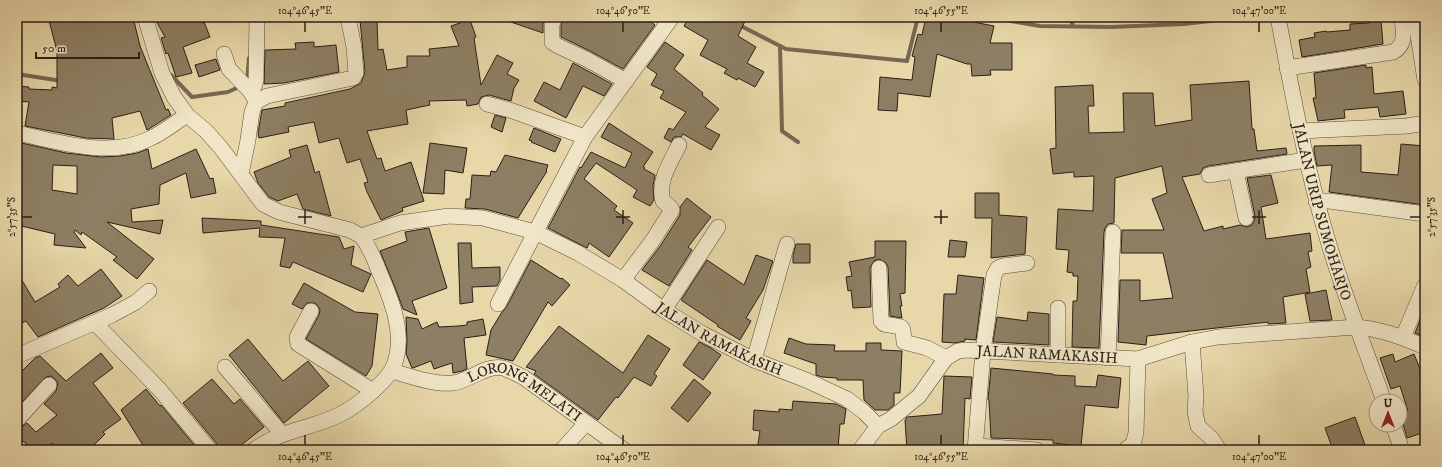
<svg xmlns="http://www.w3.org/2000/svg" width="1442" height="467" font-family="'IM FELL DW Pica',serif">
<rect width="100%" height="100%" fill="#e8d8a9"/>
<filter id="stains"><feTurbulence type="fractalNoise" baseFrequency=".005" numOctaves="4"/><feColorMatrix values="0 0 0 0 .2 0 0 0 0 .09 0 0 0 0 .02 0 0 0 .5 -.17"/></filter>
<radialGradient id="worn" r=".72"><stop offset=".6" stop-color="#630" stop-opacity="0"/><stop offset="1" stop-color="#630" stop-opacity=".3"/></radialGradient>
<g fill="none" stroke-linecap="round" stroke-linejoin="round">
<!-- stream -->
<g stroke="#766852" stroke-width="4">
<polyline points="987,17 1040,26 1111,27 1184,24 1245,17"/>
<polyline points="1070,17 1073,26"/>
<polyline points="739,25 786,49 907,61 918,17"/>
<polyline points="780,46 782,131 798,142"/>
<polyline points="17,74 62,81"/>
<polyline points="168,76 171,75 192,97 228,92 241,86"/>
<polyline points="247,83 249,58"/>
</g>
</g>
<!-- building -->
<g fill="#8d7f63" stroke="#2b1e18" fill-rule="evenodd">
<polygon points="48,17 133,17 140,46 166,110 168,109 171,115 147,130 140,111 112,118 114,139 86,138 25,126 29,102 17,101 17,86 29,87 29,89 52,90 52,87 57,88 57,51"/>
<polygon points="154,17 200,17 202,23 204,22 210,37 183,47 192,73 176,77 168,53 166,54 161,38 165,37"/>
<polygon points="460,17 469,17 476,37 474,38 481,85 497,55 513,63 507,74 519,80 514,88 511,101 489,95 481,97 478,104 467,106 466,100 429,101 430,105 406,110 408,124 367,131 377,159 381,158 385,171 411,162 424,201 402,208 403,211 381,220 367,192 364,183 368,182 360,159 347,163 339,138 319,143 314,122 288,127 289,132 259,138 258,133 262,110 285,106 285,103 350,89 361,83 365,72 360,20 377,19 378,50 383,49 387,70 407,67 407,56 430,56 429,49 459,46 451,26 460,23"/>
<polygon points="502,17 545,17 543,24 543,33 502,19"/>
<polygon points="564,17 644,17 655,25 623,69 590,51 561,37 561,26"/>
<polygon points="689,17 747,17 738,36 756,47 747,63 764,72 755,87 738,78 737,80 724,73 727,69 700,55 708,40 684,26"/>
<polygon points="926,17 964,17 963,20 994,26 990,43 1012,43 1012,70 990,70 991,75 972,76 971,64 967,64 937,54 930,97 898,93 897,111 878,110 880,77 912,80 915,57 912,56 918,34 922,35"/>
<polygon points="1368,20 1381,20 1383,44 1302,57 1299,40 1315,37 1314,33 1326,31 1327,32 1350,30 1350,24 1369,23"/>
<polygon points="314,42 314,47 336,45 339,72 284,83 264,84 265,50 296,49 295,43"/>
<polygon points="665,42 684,55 674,69 703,93 702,95 719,109 705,127 720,135 711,150 683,134 681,137 674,137 671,142 664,138 669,128 673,130 686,112 660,98 664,91 651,85 657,74 647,67"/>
<polygon points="216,59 220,70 199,77 195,65"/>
<polygon points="573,63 612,84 604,96 583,86 566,118 534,101 544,82 560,90"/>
<polygon points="1366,65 1366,68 1372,67 1374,94 1403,91 1406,114 1380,117 1378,107 1344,110 1345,118 1318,121 1313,98 1316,98 1314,73"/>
<polygon points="1249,81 1252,129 1254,129 1257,151 1286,148 1287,154 1208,166 1203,168 1200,174 1182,177 1204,231 1223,226 1223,229 1240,225 1247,227 1252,225 1254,221 1255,216 1247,178 1271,175 1278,203 1261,207 1266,239 1310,233 1312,251 1308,252 1311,267 1306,269 1310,292 1283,297 1286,323 1268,324 1268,322 1147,336 1146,345 1118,342 1120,280 1140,280 1140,301 1173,298 1163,253 1121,253 1122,230 1164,230 1152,199 1167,193 1162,166 1115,178 1114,223 1108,224 1105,228 1104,232 1099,348 1072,347 1073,301 1077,301 1078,276 1073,276 1073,273 1067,272 1069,250 1056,249 1058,209 1093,211 1094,176 1074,177 1074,172 1053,174 1050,149 1056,148 1055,87 1093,85 1094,106 1088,106 1089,133 1124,132 1123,93 1153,93 1155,126 1192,120 1190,85"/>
<polygon points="495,115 506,118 502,132 491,127"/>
<polygon points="609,123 653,152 643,167 645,168 644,169 655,175 653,186 654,200 650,206 633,197 637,190 596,163 584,179 617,206 614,210 633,223 609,257 589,243 587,248 548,228 580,167 581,168 591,152 625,168 632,153 601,137"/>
<polygon points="534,128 561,139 555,152 531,142 532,141 529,140"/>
<path d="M 17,142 L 66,153 L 101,157 L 120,156 L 137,153 L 148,149 L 152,169 L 196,149 L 210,179 L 213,178 L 216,193 L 191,198 L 186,173 L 160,185 L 159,204 L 131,209 L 132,222 L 163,220 L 160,234 L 107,222 L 154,259 L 137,279 L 113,260 L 117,257 L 82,232 L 81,235 L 75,230 L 74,232 L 86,248 L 54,245 L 55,234 L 17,225 ZM 53,165 L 77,166 L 77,194 L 52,190 Z"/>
<polygon points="430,143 467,148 463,173 445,170 444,194 423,193"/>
<polygon points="1401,144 1425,146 1422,178 1425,179 1425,205 1329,192 1332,165 1317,166 1314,151 1314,146 1361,145 1361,172 1398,175"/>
<polygon points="307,145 315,173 319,171 331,216 303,209 297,194 278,201 269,197 258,183 254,172 291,157 289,150"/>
<polygon points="505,155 548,165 546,171 547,171 518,218 485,209 465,208 466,199 470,199 472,175 490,176 491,171 496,172"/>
<polygon points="975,193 999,193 999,215 1027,217 1025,254 991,258 992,218 975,218"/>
<polygon points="687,198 711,217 688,247 692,250 669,286 642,270 661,245 680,215 680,207"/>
<polygon points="202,218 261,221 261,225 339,237 344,249 354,246 351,265 371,274 363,292 293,262 290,268 280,266 285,238 259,237 260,228 203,233"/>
<polygon points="429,228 447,288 412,301 417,315 403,309 396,290 380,251 407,241 405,232"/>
<polygon points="950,240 967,242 965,257 948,257"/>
<polygon points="875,241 906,241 905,293 900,294 902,306 900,306 902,318 890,316 888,267 886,263 879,259 874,261 870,268 871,307 853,308 851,290 848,291 846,277 852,276 849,262 875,257"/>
<polygon points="458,243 471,243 472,268 500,267 500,280 497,286 472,287 473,302 460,304"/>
<polygon points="796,244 810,244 810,263 793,263 793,255"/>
<polygon points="756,255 773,261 763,290 746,318 751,321 740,340 717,326 718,325 681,300 707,260 744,285"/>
<polygon points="531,260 561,279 562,278 570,285 552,306 548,302 513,361 486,355 491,330 502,312 506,308"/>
<polygon points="101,269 122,296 104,308 38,337 26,321 22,323 17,315 17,272 35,302 60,287 58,284 68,275 78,286"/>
<polygon points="958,275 984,278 976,340 965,339 965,341 955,343 942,342 944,294 956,294"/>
<polygon points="304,283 355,312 378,314 372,366 366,376 306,339 319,315 320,310 318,306 315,303 307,303 302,309 292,304"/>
<polygon points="1326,290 1332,320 1310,321 1305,294"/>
<polygon points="1425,308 1425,337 1415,333"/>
<polygon points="1028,312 1049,314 1049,345 993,342 997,317 1027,321"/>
<polygon points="406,317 418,319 422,329 437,322 439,327 458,326 467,325 467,322 483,319 486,335 464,338 467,369 462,371 453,373 452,363 434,369 431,361 413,368 412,368 406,354 407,341"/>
<polygon points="559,326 623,373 648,335 670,349 654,374 657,376 651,386 634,377 618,398 616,397 598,420 534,374 536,371 526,367"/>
<polygon points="789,338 806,344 835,345 834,351 866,351 866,343 881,343 881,350 902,351 900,393 894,393 894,405 888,410 875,410 864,400 863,380 837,380 837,378 822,377 816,375 816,364 784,353"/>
<polygon points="248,339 283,381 308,361 329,386 284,423 229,355"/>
<polygon points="699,342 711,348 721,355 703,380 683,365"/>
<polygon points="101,353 113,368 93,383 121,419 103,432 105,434 94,445 99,450 69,450 64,444 57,450 52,443 45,450 30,450 26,443 17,438 17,429 20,428 27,423 36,432 57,415 44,404 56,391 58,383 55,379 51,376 46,377 17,407 17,367 22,371 35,358 40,356 66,381"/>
<polygon points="1393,354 1395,362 1414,354 1425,381 1425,432 1407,438 1400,413 1408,411 1400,386 1391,389 1380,358"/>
<polygon points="991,368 1053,374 1053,375 1075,376 1075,386 1096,387 1098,375 1121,378 1118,408 1085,405 1081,446 1053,443 1053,440 991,438 989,400 988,400"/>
<polygon points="944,376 972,377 970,399 965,398 963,450 907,450 905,420 907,417 942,414"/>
<polygon points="212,379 234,404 240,399 264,427 235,450 219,450 217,444 183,403"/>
<polygon points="694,379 711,393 688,422 671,408"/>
<polygon points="146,389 160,406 161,405 195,446 189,450 146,450 121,410"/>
<polygon points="793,401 836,404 846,409 844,424 840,424 838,449 799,446 798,450 757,450 760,431 753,430 754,410 779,412 779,409 792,410"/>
<polygon points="1355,417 1365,445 1363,446 1364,450 1333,450 1325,428"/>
</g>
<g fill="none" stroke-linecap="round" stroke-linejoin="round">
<!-- minor casing -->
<g stroke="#5a4c3c" stroke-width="16">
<g id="minor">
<polyline points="145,17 162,73 174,97 187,115 206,131 221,148 263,204 279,212 350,230 361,236"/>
<polyline points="555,17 552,24 552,42 558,46 586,59 626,81"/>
<path id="s1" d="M 1278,17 C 1292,92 1306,168 1328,241 C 1344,295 1365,348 1384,401"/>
<polyline points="1416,22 1425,80"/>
<polyline points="224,54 229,69 250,91 255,99"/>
<path d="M 1287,68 L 1393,52 C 1407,45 1403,30 1402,17"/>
<polyline points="250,91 254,87 256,80 257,17"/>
<polyline points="487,104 510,110 585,137"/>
<polyline points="1300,131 1407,126 1425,123"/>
<path d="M 17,133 C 60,142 110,159 151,138 C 164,132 176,122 187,115"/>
<polyline points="1236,171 1246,218"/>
<polyline points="241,174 248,140 252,112 256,102 267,96 353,78 356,73 354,47 348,17"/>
<polyline points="1209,175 1306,160"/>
<polyline points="1316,201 1329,201 1425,214"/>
<polyline points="879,268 881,321 884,324 901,327 903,330 904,342 927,348 946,358"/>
<path d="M 623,280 L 653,240 L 672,210 L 671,208 L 663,201 C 657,181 671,162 679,145"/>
<polyline points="498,304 585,137 672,17"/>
<polyline points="1058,308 1058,355"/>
<polyline points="664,310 718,227"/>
<polyline points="311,311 297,337 298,344 373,391"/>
<polyline points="95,323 160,390 210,450"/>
<polyline points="1403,337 1425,285"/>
<polyline points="1192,342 1196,396 1195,412 1198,426 1212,439 1219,450"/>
<polyline points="17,356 112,315 136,302 149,291"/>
<polyline points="1108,358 1113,232"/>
<polyline points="754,360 787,244"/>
<polyline points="225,367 282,434"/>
<path id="s2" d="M 392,371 C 409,376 435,385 453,383 C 469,381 487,364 503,368 C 510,370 516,374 523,377 L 624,450"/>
<polyline points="17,420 49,385"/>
<polyline points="1393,425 1402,450"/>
<polyline points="976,446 1037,450"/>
<polyline points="17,447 21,450"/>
<path id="s3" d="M 254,450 C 282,429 312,429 341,414 C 357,406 388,381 394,365 C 406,334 391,299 379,271 C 374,259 370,247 361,236 L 400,223 L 449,216 L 483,218 L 535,232 L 578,253 L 623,280 L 664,310 L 703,334 L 754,360 L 806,380 L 847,399 L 864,412 L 878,426"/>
<polyline points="562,450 586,423"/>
<path id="s4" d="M 860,450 L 878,426 L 891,419 L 919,396 L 946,358 L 958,351 L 966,350 L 1138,359 L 1192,342 L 1218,337 L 1356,327 C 1381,329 1402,337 1425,347"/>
<polyline points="975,450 983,351 994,275 998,268 1003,266 1027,263"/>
<polyline points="1125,450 1133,444 1136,433 1138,359"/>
</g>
</g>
<!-- minor -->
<use href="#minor" stroke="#f0e6c7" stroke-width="15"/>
</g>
<!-- ticks -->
<path fill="none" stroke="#2b1e18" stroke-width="1.5" d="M 305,22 L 305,32M 623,22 L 623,32M 941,22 L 941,32M 1259,22 L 1259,32M 305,210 L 305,224M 623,210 L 623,224M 941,210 L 941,224M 1259,210 L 1259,224M 22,217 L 32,217M 298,217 L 312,217M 616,217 L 630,217M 934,217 L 948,217M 1252,217 L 1266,217M 1410,217 L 1420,217M 305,435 L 305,445M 623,435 L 623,445M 941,435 L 941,445M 1259,435 L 1259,445"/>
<g text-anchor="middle" stroke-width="4" stroke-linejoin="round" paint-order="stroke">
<!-- street labels -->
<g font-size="15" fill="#2b1e18" stroke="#f0e6c7">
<text dy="5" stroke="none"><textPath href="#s1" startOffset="200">JALAN URIP SUMOHARJO</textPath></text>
<text dy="5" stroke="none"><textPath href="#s3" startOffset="697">JALAN RAMAKASIH</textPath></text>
<text dy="5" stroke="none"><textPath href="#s4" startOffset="231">JALAN RAMAKASIH</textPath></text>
<text dy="5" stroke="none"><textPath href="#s2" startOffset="143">LORONG MELATI</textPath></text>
</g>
</g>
<!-- margin -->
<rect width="1442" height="467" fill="none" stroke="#e8d8a9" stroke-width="44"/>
<!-- north arrow -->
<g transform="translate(1388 413)"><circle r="19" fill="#f0e6c7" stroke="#a19681"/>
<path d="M0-3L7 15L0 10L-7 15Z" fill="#8f2418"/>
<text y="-6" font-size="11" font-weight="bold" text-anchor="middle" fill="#2b1e18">U</text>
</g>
<!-- scale -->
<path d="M36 52v6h103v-6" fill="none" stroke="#2b1e18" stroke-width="2"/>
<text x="42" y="52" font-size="12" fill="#2b1e18" stroke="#f0e6c7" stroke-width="3" paint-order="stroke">50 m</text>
<rect x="22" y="22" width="1398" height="423" fill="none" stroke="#2b1e18" stroke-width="1.5"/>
<g font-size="10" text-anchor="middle" fill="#2b1e18">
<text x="305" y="14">104°46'45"E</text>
<text x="623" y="14">104°46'50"E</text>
<text x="941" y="14">104°46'55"E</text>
<text x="1259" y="14">104°47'00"E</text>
<text transform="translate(11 217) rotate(-90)" y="4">2°57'35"S</text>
<text transform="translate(1431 217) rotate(-90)" y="4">2°57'35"S</text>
<text x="305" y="460">104°46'45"E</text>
<text x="623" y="460">104°46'50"E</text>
<text x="941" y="460">104°46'55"E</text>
<text x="1259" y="460">104°47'00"E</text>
</g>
<rect width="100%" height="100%" filter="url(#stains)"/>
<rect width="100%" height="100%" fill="url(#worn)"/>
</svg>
